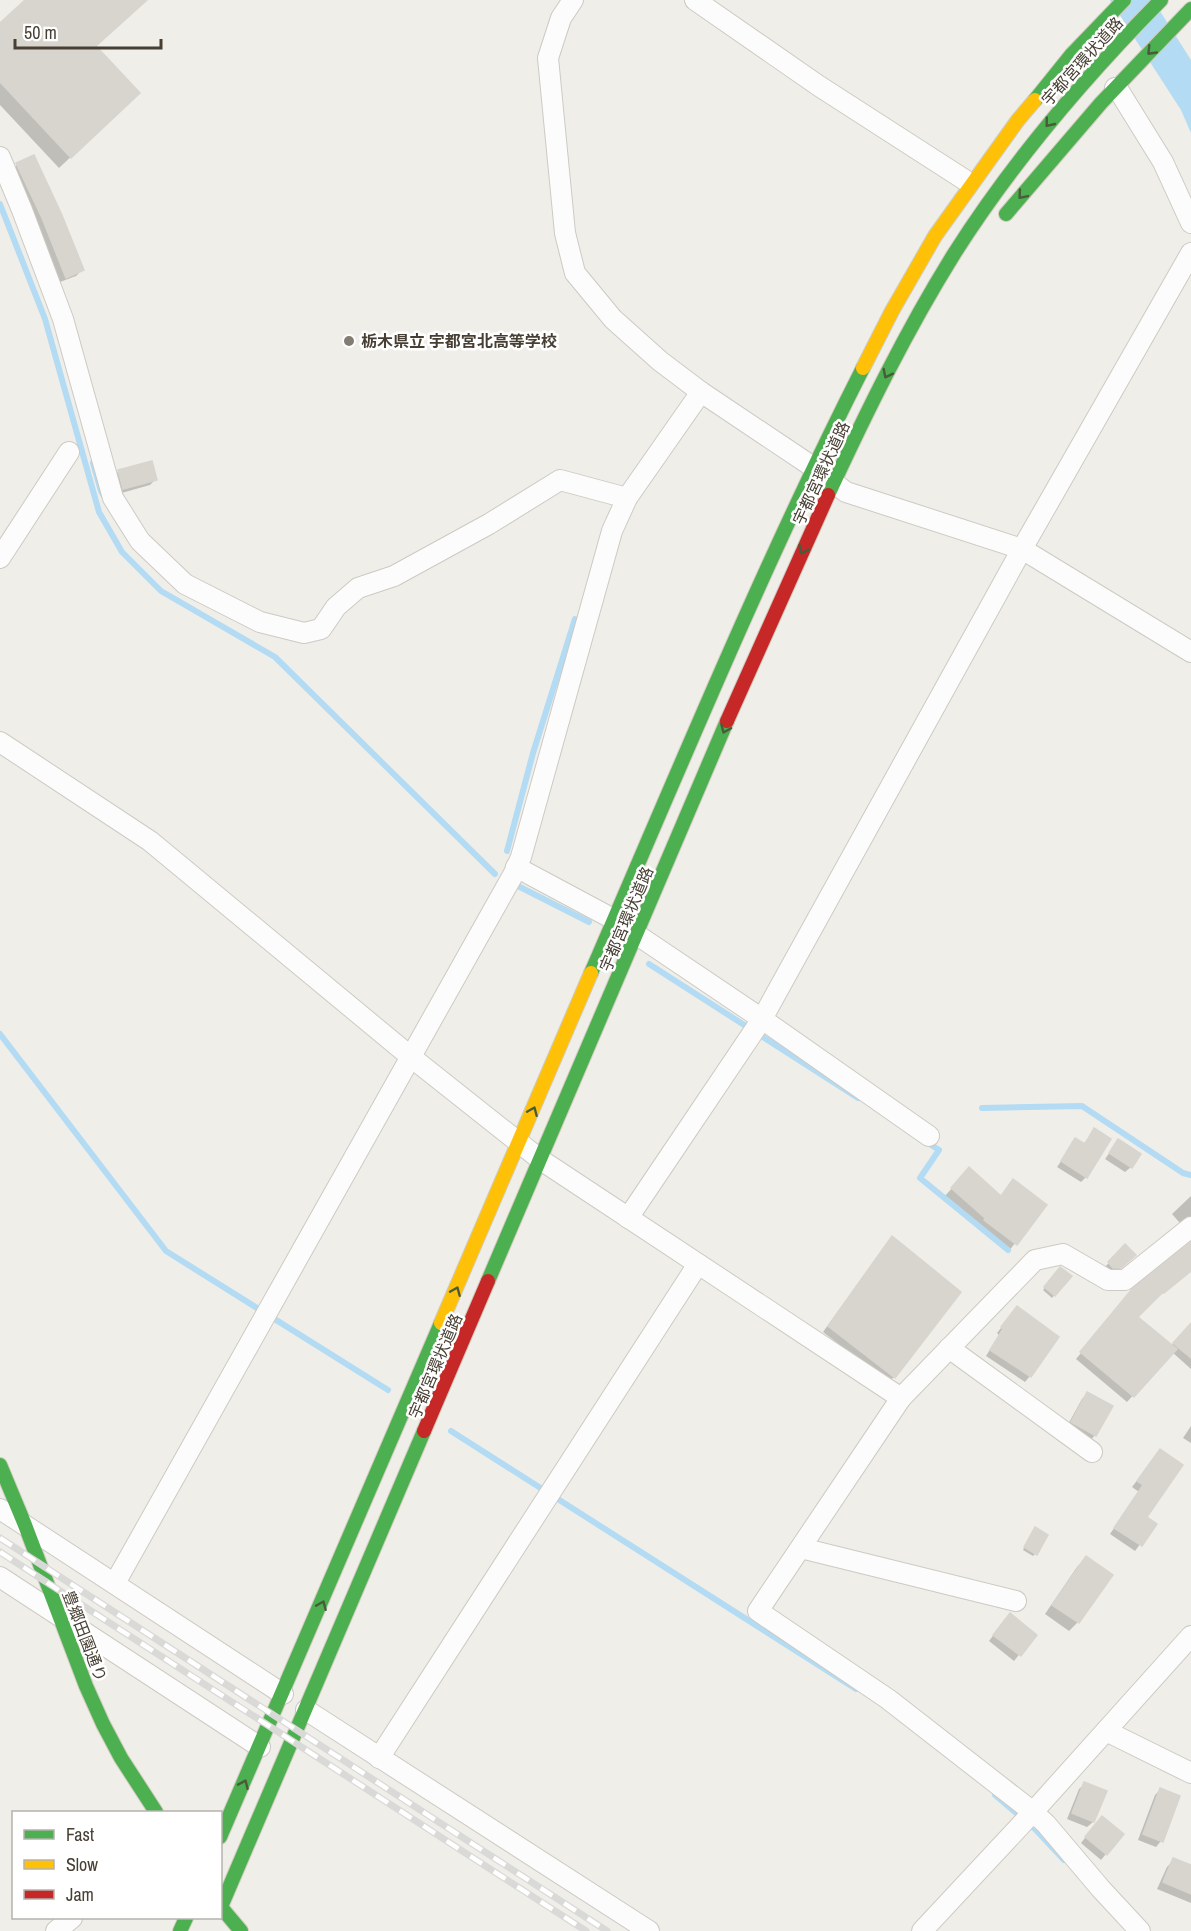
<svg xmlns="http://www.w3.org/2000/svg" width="1191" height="1931" font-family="'Archivo Narrow','Noto Sans JP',sans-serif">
<rect width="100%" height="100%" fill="#f0eee8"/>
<!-- water -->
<polygon fill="#b3dbf3" points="1110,0 1153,0 1191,60 1191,133 1181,110"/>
<!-- shadow -->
<g fill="#0003">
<polygon points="27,0 145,0 94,46 127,104 59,168 0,105 0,25"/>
<polygon points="33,157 82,270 76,276 60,282 37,224 11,170 17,165"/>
<polygon points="118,472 155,480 150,485 118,494 113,477"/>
<polygon points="1094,1130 1086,1177 1081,1182 1057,1167 1076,1140 1083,1145"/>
<polygon points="1118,1141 1131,1167 1125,1172 1105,1159"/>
<polygon points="962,1177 1000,1197 1013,1181 1045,1206 1008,1252 978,1228 979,1226 944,1197"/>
<polygon points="1191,1196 1191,1223 1188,1221 1179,1222 1172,1214"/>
<polygon points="1191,1243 1191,1270 1157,1298 1156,1297 1136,1317 1171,1346 1191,1325 1191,1369 1172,1352 1127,1402 1076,1359 1127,1297"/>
<polygon points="887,1244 894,1377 888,1382 823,1332"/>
<polygon points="1125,1246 1129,1261 1114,1273 1103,1269"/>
<polygon points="1058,1271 1069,1276 1052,1298 1043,1290"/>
<polygon points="1017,1308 1030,1376 1025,1382 986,1356 999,1335 997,1333"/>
<polygon points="1087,1394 1095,1435 1090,1441 1066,1428 1082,1399"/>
<polygon points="1191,1426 1191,1443 1183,1438"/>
<polygon points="1160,1451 1145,1517 1155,1524 1135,1551 1110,1534 1139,1492 1132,1487"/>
<polygon points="1033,1531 1035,1554 1033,1556 1023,1550"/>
<polygon points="1086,1558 1078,1622 1069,1631 1045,1614 1077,1567"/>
<polygon points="1004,1621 1035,1635 1014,1661 989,1641"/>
<polygon points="1085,1784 1105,1792 1093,1822 1087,1827 1067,1819 1079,1789"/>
<polygon points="1160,1790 1161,1841 1156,1847 1138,1840 1155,1795"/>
<polygon points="1096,1824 1106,1854 1101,1860 1081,1843"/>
<polygon points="1174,1860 1191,1867 1191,1903 1157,1889 1167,1867"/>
</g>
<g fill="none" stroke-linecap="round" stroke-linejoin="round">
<!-- stream -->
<g stroke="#b3dbf3" stroke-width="6">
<polyline points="0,204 45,319 99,512 122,552 161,591 275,657 495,874"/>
<polyline points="93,463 101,491 105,498"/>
<polyline points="507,851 533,753 575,619"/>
<polyline points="514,884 589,922"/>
<polyline points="649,964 858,1098"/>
<polyline points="0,1034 166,1251 388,1390"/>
<polyline points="982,1108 1082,1106 1183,1173 1191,1175"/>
<polyline points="925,1141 939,1150 920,1178 1008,1250"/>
<polyline points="451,1431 856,1689"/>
<polyline points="995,1795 1035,1829 1064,1860"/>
</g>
</g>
<!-- building -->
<g fill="#d8d5cf" stroke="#d8d5ce" stroke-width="1.5">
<polygon points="25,0 147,0 96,46 140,93 71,158 0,82 0,23"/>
<polygon points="34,155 61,213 84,270 66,278 42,218 16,163"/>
<polygon points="152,461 157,480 123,489 118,470"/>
<polygon points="1094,1128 1111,1139 1087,1178 1061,1161 1075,1138 1085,1144"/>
<polygon points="1118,1139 1141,1154 1132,1168 1109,1153"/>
<polygon points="969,1167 1001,1196 1013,1179 1047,1205 1017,1245 984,1220 985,1218 951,1188"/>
<polygon points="892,1236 961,1292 895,1378 828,1326"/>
<polygon points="1191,1242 1191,1271 1164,1293 1163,1292 1138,1317 1177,1349 1134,1397 1080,1352 1132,1289"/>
<polygon points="1125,1244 1136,1255 1121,1268 1113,1268 1108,1262"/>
<polygon points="1060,1267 1072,1276 1055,1296 1044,1287"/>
<polygon points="1017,1306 1059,1337 1031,1377 990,1350 1003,1329 1001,1327"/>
<polygon points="1191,1323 1191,1358 1173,1343"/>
<polygon points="1087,1392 1113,1406 1096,1436 1071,1422"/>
<polygon points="1160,1449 1183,1465 1147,1517 1157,1524 1142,1546 1114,1528 1143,1485 1137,1481"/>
<polygon points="1035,1527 1048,1535 1037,1555 1024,1547"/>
<polygon points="1086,1556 1113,1575 1079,1623 1052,1605"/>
<polygon points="1010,1613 1037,1635 1021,1656 993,1635"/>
<polygon points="1084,1782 1107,1791 1094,1822 1072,1813"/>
<polygon points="1160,1788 1180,1796 1163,1842 1143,1834"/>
<polygon points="1102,1816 1124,1834 1107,1855 1085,1837"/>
<polygon points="1173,1858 1191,1865 1191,1894 1163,1882"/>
</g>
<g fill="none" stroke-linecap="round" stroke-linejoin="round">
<!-- street casing -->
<g stroke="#cdcac4" stroke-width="22">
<g id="street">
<polyline points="573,0 561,18 548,58 565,233 575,273 613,319 660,361 701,392 813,467 846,492 1022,549 1191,652"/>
<polyline points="695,0 819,86 965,180"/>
<polyline points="1115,88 1119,91 1163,162 1191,223"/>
<polyline points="0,157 22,210 63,319 113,498 140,541 185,584 260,622 304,633 321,629 336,607 358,588 394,576 489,524 560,480 627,498"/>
<polyline points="0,558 69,452"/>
<polyline points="0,742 150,841 411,1057 541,1160 901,1398 758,1611 888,1699 1033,1812 1046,1824 1101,1889 1140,1931"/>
<polyline points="516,867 615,920 762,1019 929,1136"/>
<polyline points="628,1218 762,1019 1022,549 1191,253"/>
<polyline points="949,1348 1092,1452"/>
<polyline points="901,1398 1035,1260 1063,1254 1108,1280 1125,1280 1191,1227"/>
<polyline points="0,1509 283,1694"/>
<polyline points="801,1548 1016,1601"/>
<polyline points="0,1577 260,1747"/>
<polyline points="115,1583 513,875 521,857 612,531 627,498 701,392"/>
<polyline points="306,1710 649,1931"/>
<polyline points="1106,1731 1191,1773"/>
<polyline points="379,1758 698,1264"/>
<polyline points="56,1931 72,1918"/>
<polyline points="922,1931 1033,1812 1191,1636"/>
</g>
</g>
<!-- fast casing -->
<g stroke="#d0cbbe" stroke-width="16">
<g id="fast">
<polyline points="1035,100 1072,54 1124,0"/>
<polyline points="1006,214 1101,103 1191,9"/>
<path d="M 828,495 C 866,413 906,331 954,254 C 1013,161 1084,78 1161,0"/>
<path d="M 591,973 C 679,770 763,565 863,368"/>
<polyline points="488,1281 727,721"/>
<polyline points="0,1465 25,1525 86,1686 103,1724 121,1758 156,1812"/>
<polyline points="220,1837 441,1323"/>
<polyline points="220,1906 241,1931"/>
<polyline points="220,1909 424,1431"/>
<polyline points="180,1931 186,1918"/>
</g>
</g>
<!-- slow casing -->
<g stroke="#d0cbbe" stroke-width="16">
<g id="slow">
<polyline points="863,368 892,311 935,236 1018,120 1035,100"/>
<polyline points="441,1323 591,973"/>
</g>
</g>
<!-- jam casing -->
<g stroke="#d0cbbe" stroke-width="16">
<g id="jam">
<polyline points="727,721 828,495"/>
<polyline points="424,1431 488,1281"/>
</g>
</g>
<!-- street -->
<use href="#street" stroke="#fdfcfc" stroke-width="20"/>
<!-- fast -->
<use href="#fast" stroke="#4caf50" stroke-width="14"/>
<!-- slow -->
<use href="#slow" stroke="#ffc107" stroke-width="14"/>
<!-- jam -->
<use href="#jam" stroke="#c62828" stroke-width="14"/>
<!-- rail casing -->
<g stroke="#d9d9d8" stroke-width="7">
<g id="rail">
<polyline points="0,1538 607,1931"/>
<polyline points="0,1552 586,1931"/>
</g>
</g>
<!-- rail -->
<use href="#rail" stroke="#fff" stroke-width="4.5" stroke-dasharray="14" stroke-linecap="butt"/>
</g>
<!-- one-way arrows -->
<defs><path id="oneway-chevron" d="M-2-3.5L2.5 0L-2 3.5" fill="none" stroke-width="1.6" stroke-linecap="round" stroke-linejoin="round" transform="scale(1.5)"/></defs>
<g stroke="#485b3a">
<use href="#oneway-chevron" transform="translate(1151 51) rotate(134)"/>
<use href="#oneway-chevron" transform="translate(1049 123) rotate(129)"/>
<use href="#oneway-chevron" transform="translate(1022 195) rotate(130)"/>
<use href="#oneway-chevron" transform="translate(887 374) rotate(117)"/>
<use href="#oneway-chevron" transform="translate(803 550) rotate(114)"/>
<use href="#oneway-chevron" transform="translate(725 729) rotate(113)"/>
<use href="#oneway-chevron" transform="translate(533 1111) rotate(-67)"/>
<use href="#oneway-chevron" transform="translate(456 1291) rotate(-67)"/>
<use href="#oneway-chevron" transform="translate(322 1605) rotate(-67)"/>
<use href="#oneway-chevron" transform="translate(244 1784) rotate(-66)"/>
</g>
<!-- markers -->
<circle fill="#827c72" stroke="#fff" stroke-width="2" cx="349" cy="341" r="6"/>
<g text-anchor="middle" stroke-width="5" stroke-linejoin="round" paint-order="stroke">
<!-- street labels -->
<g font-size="16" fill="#473f33" stroke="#fff">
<text transform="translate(1082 61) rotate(-48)" y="6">宇都宮環状道路</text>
<text transform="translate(821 473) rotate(-65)" y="6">宇都宮環状道路</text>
<text transform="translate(626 919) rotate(-67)" y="6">宇都宮環状道路</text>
<text transform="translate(435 1366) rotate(-67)" y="6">宇都宮環状道路</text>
<text transform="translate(85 1636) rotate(69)" y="6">豊郷田園通り</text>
</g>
<!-- poi labels -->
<g font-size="16" font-weight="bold" fill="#473f33" stroke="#fff" text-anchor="start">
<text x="361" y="347">栃木県立 宇都宮北高等学校</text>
</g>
</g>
<!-- legend -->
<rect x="12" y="1811" width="210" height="108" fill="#ffffff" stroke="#b5b2ad" stroke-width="1.5"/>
<rect x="24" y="1830" width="30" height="9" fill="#4caf50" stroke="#b5b2ad" stroke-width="1.5"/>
<text x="66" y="1841" font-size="18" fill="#473f33">Fast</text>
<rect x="24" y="1860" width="30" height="9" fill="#ffc107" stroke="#b5b2ad" stroke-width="1.5"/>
<text x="66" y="1871" font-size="18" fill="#473f33">Slow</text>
<rect x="24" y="1890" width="30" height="9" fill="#c62828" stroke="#b5b2ad" stroke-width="1.5"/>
<text x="66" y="1901" font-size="18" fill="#473f33">Jam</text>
<!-- scale -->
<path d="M15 39v9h146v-9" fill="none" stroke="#473f33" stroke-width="3"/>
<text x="24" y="39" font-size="18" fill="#473f33" stroke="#ffffff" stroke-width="4.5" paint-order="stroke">50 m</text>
</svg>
